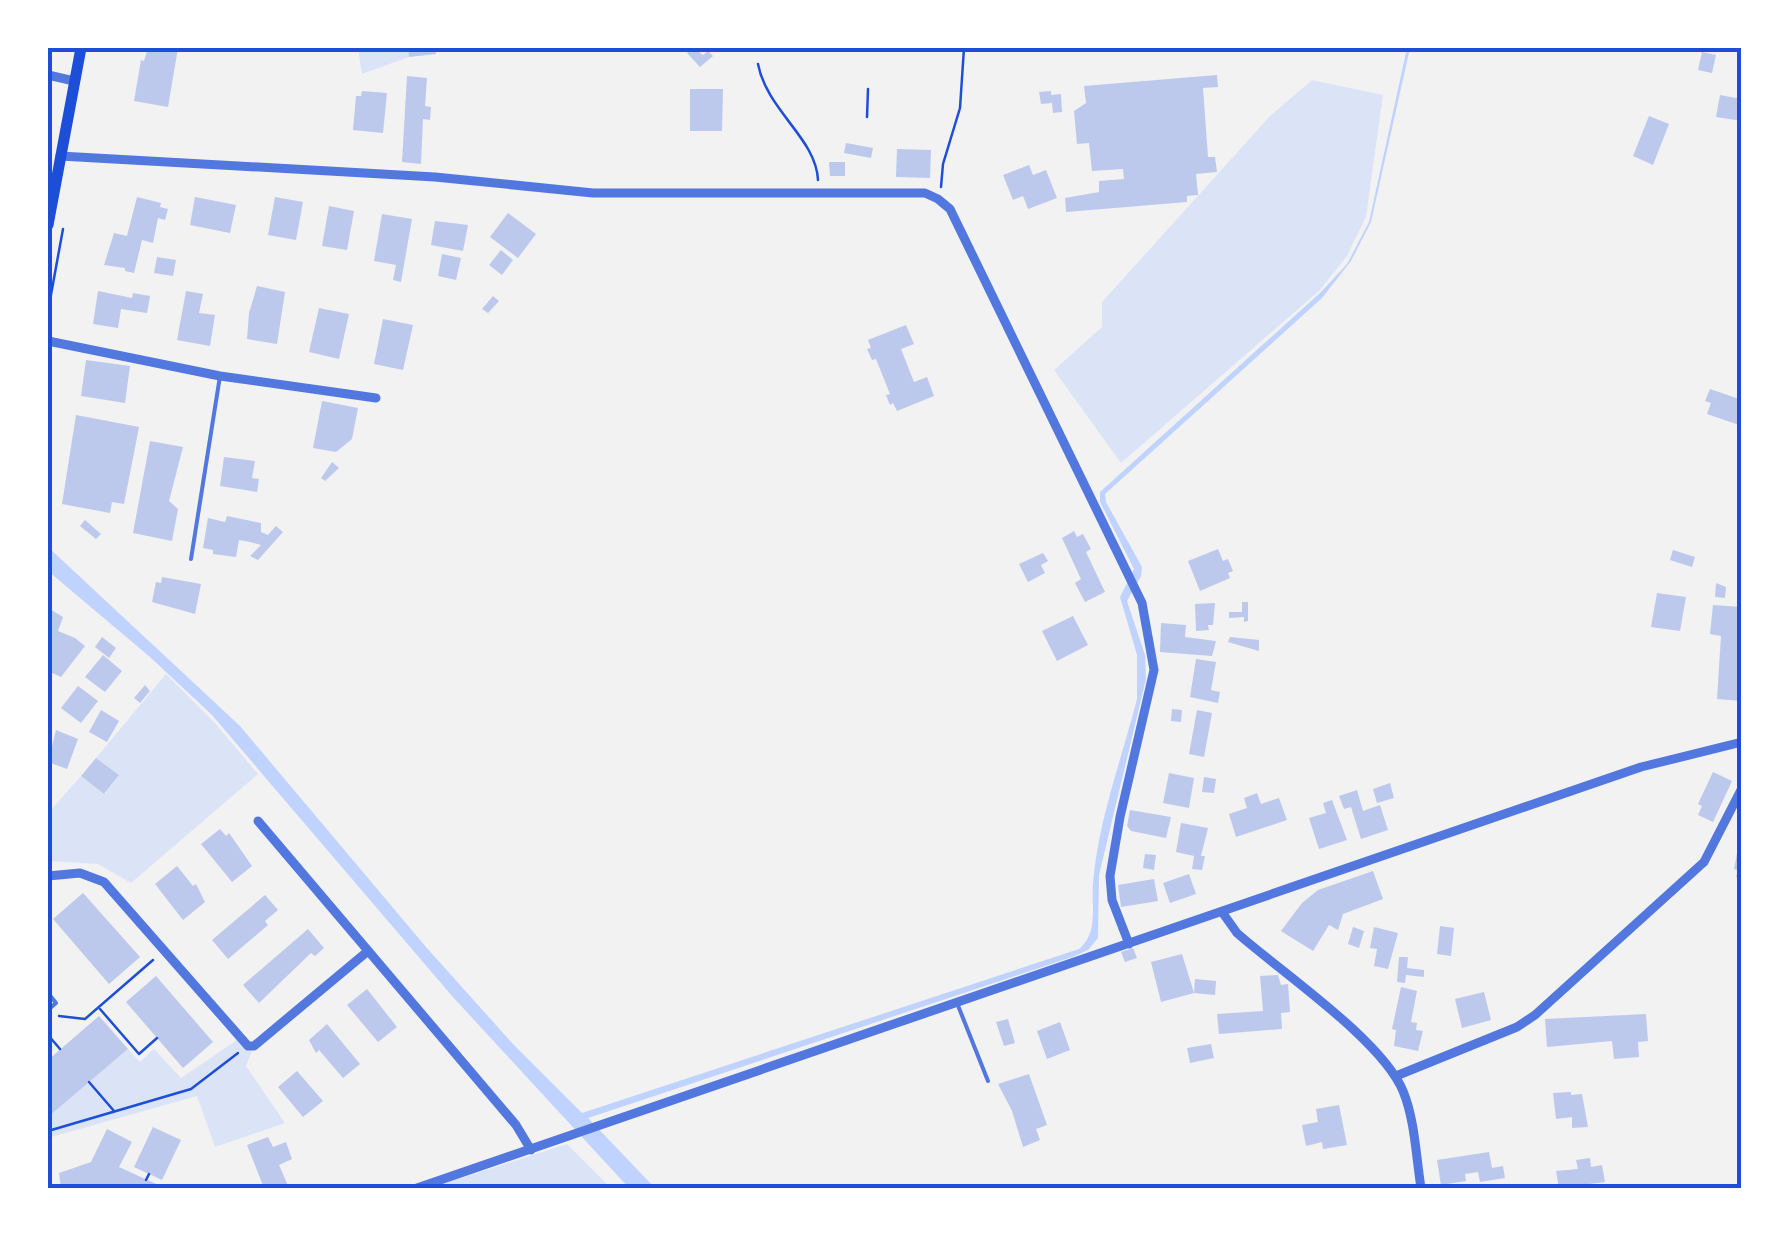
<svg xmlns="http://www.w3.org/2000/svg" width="1789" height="1236" font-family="'Source Sans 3',sans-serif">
<rect width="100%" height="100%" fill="#f2f2f2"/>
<!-- green -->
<g fill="#dbe4f7">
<polygon points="358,48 417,48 408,49 409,57 362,74"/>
<polygon points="1312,80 1383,95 1366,217 1347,256 1319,291 1121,463 1054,370 1102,327 1102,302 1270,116"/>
<polygon points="166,674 214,722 258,774 131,883 98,864 48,861 48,813 81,776 105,794 119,775 96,758"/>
<polygon points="240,1038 254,1046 246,1066 285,1123 215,1147 197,1096 48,1138 48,1117 128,1049 140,1062 154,1049 181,1078"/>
<polygon points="567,1144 611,1188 430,1188"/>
</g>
<!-- water -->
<path fill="#bfd3fe" d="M 1407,48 L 1410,48 L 1371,222 L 1351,261 L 1322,298 L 1105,494 L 1106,502 L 1142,567 L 1141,576 L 1127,601 L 1145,655 L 1146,679 L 1099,875 L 1098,938 L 1088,950 L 1072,957 L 588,1118 L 655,1188 L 629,1188 L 452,996 L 212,715 L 150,657 L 48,571 L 48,547 L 240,726 L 426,947 L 513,1044 L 582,1113 L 1079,949 C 1099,932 1091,907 1093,883 C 1098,821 1122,758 1137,699 L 1137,655 L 1120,597 L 1134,569 L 1100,502 L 1100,492 L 1321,292 L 1347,264 L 1369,222 Z"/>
<!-- building -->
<g fill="#bdc9ec">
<polygon points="148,48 178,48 168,107 134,101 141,60 144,61"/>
<polygon points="435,48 436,54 409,57 408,49"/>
<polygon points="694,48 703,55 708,51 713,56 700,67 687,53"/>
<polygon points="1702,52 1716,55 1712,73 1698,70"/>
<polygon points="1217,75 1218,87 1203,88 1208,157 1215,157 1217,172 1196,174 1198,195 1187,196 1187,202 1066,212 1065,198 1099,192 1099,181 1124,179 1123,169 1092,171 1089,143 1077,144 1074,111 1086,103 1084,86"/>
<polygon points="407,76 427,78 425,106 431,107 430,120 423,119 421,164 402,162"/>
<polygon points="690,89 723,89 722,131 690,131"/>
<polygon points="362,91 387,93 383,133 353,130 356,96 361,96"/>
<polygon points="1051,91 1051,95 1061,94 1062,112 1053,113 1052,103 1041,104 1039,92"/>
<polygon points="1720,95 1742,99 1742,121 1716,117"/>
<polygon points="1649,116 1669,124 1653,165 1633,156"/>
<polygon points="846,143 873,148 871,158 844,153"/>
<polygon points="897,149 931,150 930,178 896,177"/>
<polygon points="829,162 845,162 845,176 830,176"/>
<polygon points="1029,165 1033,175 1046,170 1057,198 1028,209 1023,196 1013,200 1003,175"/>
<polygon points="137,197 161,203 160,207 168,209 165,220 158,218 153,243 142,240 134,273 125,271 125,268 104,265 114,233 127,236"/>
<polygon points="195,197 236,205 230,233 190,225"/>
<polygon points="275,197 303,202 296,240 268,235"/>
<polygon points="329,206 354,211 347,250 322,246"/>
<polygon points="508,213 536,234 518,258 490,237"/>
<polygon points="382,214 412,219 401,282 393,280 396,265 374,261"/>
<polygon points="435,221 468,225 463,251 431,245"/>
<polygon points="501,250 513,260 502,275 489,265"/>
<polygon points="442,254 461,258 456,280 438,276"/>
<polygon points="157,257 176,260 173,276 154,273"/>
<polygon points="257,286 285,292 277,344 247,339 249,313"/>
<polygon points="98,291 132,298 133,293 150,296 147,313 121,309 118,328 93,324"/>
<polygon points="186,291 203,294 199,313 215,315 210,346 177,340"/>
<polygon points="493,296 499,301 488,313 482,309"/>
<polygon points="319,308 349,314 339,359 309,352"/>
<polygon points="383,319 413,325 403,370 374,364"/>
<polygon points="906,325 914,344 901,349 914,382 927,377 934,396 897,411 893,403 890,405 886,395 890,394 876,359 872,360 867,349 871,348 868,340"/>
<polygon points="86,360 130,366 125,403 81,396"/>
<polygon points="1710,389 1742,400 1742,426 1707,414 1711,403 1705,401"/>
<polygon points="322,401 358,408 352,439 336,452 313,448"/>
<polygon points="76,415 139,427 124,504 112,502 110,513 62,504"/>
<polygon points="150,441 183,447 169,501 178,509 172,541 133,533"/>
<polygon points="224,457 255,461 252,478 259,479 257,492 220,486"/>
<polygon points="332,462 339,468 325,481 321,478"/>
<polygon points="227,516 261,523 261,532 268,535 276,526 283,532 258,560 250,556 261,545 250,542 239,540 236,557 213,554 213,550 203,548 208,518 225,522"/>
<polygon points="85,520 101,534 96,539 80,526"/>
<polygon points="1074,531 1077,537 1083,534 1091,549 1086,552 1105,592 1085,602 1075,583 1081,579 1062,538"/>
<polygon points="1218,549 1223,561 1228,559 1233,571 1228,573 1230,578 1200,591 1188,561"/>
<polygon points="1673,550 1695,557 1692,567 1670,560"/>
<polygon points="1043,553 1048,561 1041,565 1045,573 1028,582 1019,564"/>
<polygon points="162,577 201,584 195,614 152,602 156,582 161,583"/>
<polygon points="1716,583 1726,587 1725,598 1715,597"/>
<polygon points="1657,593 1686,597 1680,631 1651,627"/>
<polygon points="1242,602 1248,602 1248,621 1244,622 1244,617 1229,618 1229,612 1242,612"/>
<polygon points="1215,603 1213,625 1208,625 1209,630 1196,631 1195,604"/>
<polygon points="1713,605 1742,607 1742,701 1717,699 1721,636 1710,634"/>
<polygon points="48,608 63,617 58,631 75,638 85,646 61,677 48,671"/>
<polygon points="1073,616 1088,645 1057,661 1042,631"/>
<polygon points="1161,623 1186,625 1185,637 1216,641 1212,656 1160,652"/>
<polygon points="102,637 116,648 109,658 95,647"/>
<polygon points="1230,637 1259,640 1259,651 1228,642"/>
<polygon points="103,655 122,671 105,692 85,677"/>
<polygon points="1196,659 1216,662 1211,690 1220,692 1218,703 1190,697"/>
<polygon points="145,685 150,691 140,703 134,698"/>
<polygon points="78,686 98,701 81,723 61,708"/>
<polygon points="1172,709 1182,710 1181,722 1171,721"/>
<polygon points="101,710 119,721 107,742 89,732"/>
<polygon points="1197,710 1212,713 1204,757 1189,754"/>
<polygon points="56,730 78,739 67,769 48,762"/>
<polygon points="96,758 119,775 104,794 81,776"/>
<polygon points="1713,772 1732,781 1713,822 1698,815 1702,806 1698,804"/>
<polygon points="1169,773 1194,778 1189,808 1163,803"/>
<polygon points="1204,777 1216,779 1214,793 1202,792"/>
<polygon points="1390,783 1394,798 1377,803 1373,789"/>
<polygon points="1357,790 1363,811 1380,805 1388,830 1361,839 1351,807 1344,809 1339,796"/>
<polygon points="1257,793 1261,804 1279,798 1287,820 1236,837 1229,814 1247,808 1244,798"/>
<polygon points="1332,800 1347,840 1319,849 1309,818 1326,813 1323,803"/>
<polygon points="1130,810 1171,817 1166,838 1131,831 1127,826"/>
<polygon points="1181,823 1208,828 1201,856 1205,856 1202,870 1192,869 1194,856 1176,852"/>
<polygon points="220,829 226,836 229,833 252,866 232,882 201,844"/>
<polygon points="1740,838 1742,838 1742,880 1736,877 1738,870 1734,869"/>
<polygon points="1145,854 1156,855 1154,870 1143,868"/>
<polygon points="177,866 193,886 196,884 205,902 183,920 155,884"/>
<polygon points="1373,871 1383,899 1343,914 1338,930 1329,925 1313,951 1281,931 1302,903 1318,890"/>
<polygon points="1189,874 1196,894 1170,903 1163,883"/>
<polygon points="1154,879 1158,901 1121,907 1118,885"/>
<polygon points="83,893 140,957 109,984 53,919"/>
<polygon points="265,895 278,910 265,921 268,925 228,959 212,940"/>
<polygon points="1440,926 1454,928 1451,956 1437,954"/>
<polygon points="1353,927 1364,931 1359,948 1348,944"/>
<polygon points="1374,927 1398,933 1388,969 1374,966 1377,949 1370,948"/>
<polygon points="308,929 324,948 315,956 311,953 259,1003 243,985"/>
<polygon points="1133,948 1137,958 1125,962 1121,952"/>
<polygon points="1182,954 1194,993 1161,1002 1151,962"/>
<polygon points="1399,957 1408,957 1407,968 1424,970 1424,977 1406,975 1405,983 1397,982"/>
<polygon points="1278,975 1281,985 1288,984 1290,1012 1281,1013 1282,1029 1219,1034 1217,1014 1263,1011 1260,976"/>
<polygon points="156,976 213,1042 183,1068 126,1002"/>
<polygon points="1195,979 1216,981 1215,995 1194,993"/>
<polygon points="1401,987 1417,991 1411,1022 1417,1023 1416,1030 1423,1031 1418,1051 1394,1046 1396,1030 1392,1029"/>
<polygon points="367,989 397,1027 378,1042 347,1005"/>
<polygon points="1484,992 1491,1020 1462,1028 1455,999"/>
<polygon points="1646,1014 1648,1041 1638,1042 1639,1057 1614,1059 1612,1041 1547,1047 1545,1019"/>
<polygon points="99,1016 128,1049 48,1117 48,1060"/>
<polygon points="1008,1019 1015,1043 1004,1046 996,1022"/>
<polygon points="1060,1022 1070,1050 1047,1059 1037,1031"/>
<polygon points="327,1024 360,1064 343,1078 319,1050 316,1053 309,1040"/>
<polygon points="1211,1044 1214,1058 1190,1063 1187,1048"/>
<polygon points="297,1071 323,1101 303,1117 278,1087"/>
<polygon points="1029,1074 1047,1125 1036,1129 1040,1140 1023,1147 1012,1111 998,1084"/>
<polygon points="1571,1092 1571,1095 1582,1094 1588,1127 1572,1128 1572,1117 1556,1119 1553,1093"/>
<polygon points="1339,1105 1347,1145 1323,1149 1322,1142 1306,1146 1302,1125 1318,1122 1316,1109"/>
<polygon points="153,1127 181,1140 162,1180 134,1167"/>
<polygon points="107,1129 132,1142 119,1167 165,1188 61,1188 59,1173 91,1162"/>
<polygon points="268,1137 273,1147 286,1142 292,1159 279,1165 289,1188 264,1188 247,1145"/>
<polygon points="1489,1152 1492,1168 1503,1166 1505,1178 1480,1182 1478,1172 1465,1174 1466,1181 1441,1185 1437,1160"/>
<polygon points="1590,1158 1591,1167 1602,1165 1605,1182 1559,1188 1556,1171 1578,1169 1576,1160"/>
</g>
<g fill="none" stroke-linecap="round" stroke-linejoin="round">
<!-- path -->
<g stroke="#1d4ed8" stroke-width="2.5">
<path d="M 758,64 C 767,111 816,138 818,180"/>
<polyline points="867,117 868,89"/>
<polyline points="941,187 943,164 960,108 964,48"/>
<polyline points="48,311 63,229"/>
<polyline points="100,1009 139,1054 157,1038"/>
<polyline points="59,1016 85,1019 153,960"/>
<polyline points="48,1035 60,1049"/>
<polyline points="89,1082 114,1111"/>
<polyline points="48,1131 191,1089 238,1053"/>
<polyline points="146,1180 149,1174"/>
</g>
<!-- service -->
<g stroke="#5277de" stroke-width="4">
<polyline points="191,559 220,376"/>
<polyline points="48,993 56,1003 48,1010"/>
<polyline points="957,1003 988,1081"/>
</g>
<!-- minor -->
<g stroke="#5277de" stroke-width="9">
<polyline points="48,75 74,81"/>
<polyline points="60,156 435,177 593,193 925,193 938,199 950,209 1142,603 1154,670 1120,817 1110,876 1112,900 1129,944"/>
<polyline points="48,341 220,376 376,398"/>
<polyline points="258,821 516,1125 531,1150"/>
<polyline points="48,876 80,873 104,882 248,1046 254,1046 368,951"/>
<path d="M 1222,912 L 1237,933 C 1281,972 1382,1040 1403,1091 C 1415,1120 1416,1157 1421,1188"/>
<polyline points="1396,1076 1517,1027 1535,1015 1704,862 1742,788"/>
<polyline points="417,1188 1641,767 1742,742"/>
</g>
<!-- secondary -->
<polyline stroke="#1d4ed8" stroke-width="11" points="48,225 81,48"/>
</g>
<!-- border -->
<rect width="1789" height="1236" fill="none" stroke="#ffffff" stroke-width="100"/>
<rect x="50" y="50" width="1689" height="1136" fill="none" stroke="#1d4ed8" stroke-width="4"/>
</svg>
